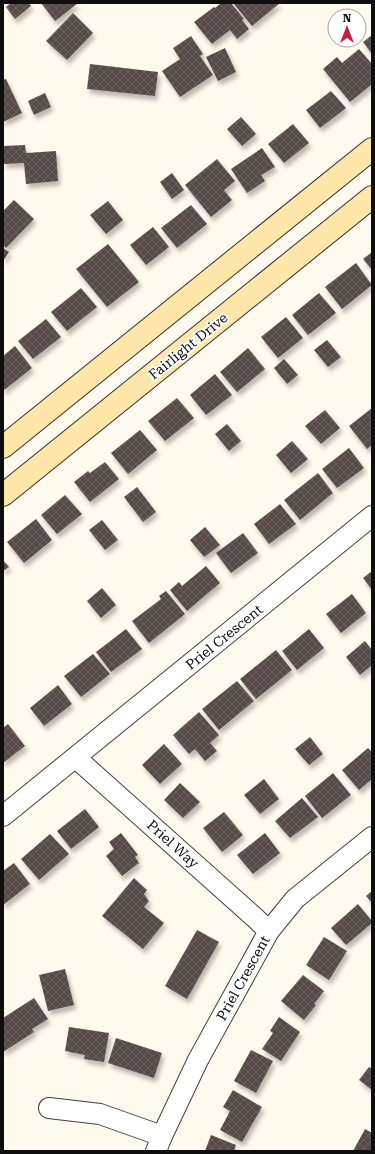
<svg xmlns="http://www.w3.org/2000/svg" width="375" height="1154" font-family="'Roboto Serif',serif">
<defs>
<pattern id="building-cross-hatch" width="8" height="8" patternUnits="userSpaceOnUse"><rect width="8" height="8" fill="#574c49"/><path d="M0 0l8 8M0 8l8-8" fill="none" stroke="#6a615f"/></pattern>
<filter id="shadow"><feDropShadow dx="2.5" dy="4.5" stdDeviation="2" flood-color="#0004"/></filter>
</defs>
<rect width="100%" height="100%" fill="#fff9ee"/>
<!-- building -->
<g fill="url(#building-cross-hatch)" filter="url(#shadow)">
<polygon points="11,3 29,3 31,6 15,19 6,7"/>
<polygon points="41,3 77,3 77,4 55,21"/>
<polygon points="221,3 231,3 244,19 242,20 249,29 237,39 230,30 212,44 194,22 214,7 215,8"/>
<polygon points="233,3 280,3 252,26"/>
<polygon points="73,13 93,33 67,60 46,41"/>
<polygon points="372,35 372,54 363,42"/>
<polygon points="191,36 203,54 200,56 213,75 180,97 162,71 180,59 173,48"/>
<polygon points="225,48 236,72 218,81 206,57"/>
<polygon points="359,49 372,64 372,84 350,102 323,69 337,57 342,63"/>
<polygon points="90,64 158,72 155,96 87,89"/>
<polygon points="6,79 22,113 3,122 3,80"/>
<polygon points="331,91 346,108 320,128 306,110"/>
<polygon points="45,93 51,107 34,115 28,101"/>
<polygon points="241,117 256,134 242,146 227,129"/>
<polygon points="293,124 309,143 284,163 268,144"/>
<polygon points="25,145 26,153 56,151 58,181 26,184 24,163 4,164 3,146"/>
<polygon points="262,148 275,167 261,175 265,181 247,193 231,169"/>
<polygon points="217,159 235,181 224,190 232,200 211,217 185,185"/>
<polygon points="172,173 184,190 172,199 160,182"/>
<polygon points="14,200 34,219 6,248 3,245 3,211"/>
<polygon points="108,201 123,220 106,234 90,215"/>
<polygon points="191,205 207,224 177,248 161,228"/>
<polygon points="153,227 169,247 146,265 130,245"/>
<polygon points="108,244 139,282 107,307 76,269"/>
<polygon points="3,248 9,252 3,261"/>
<polygon points="372,252 372,270 363,259"/>
<polygon points="356,263 372,285 342,309 325,287"/>
<polygon points="81,288 97,307 67,331 51,312"/>
<polygon points="319,293 336,313 308,335 292,315"/>
<polygon points="286,317 303,338 278,358 261,337"/>
<polygon points="46,319 61,337 33,359 18,341"/>
<polygon points="327,340 341,357 328,367 314,350"/>
<polygon points="15,346 32,368 3,391 3,356"/>
<polygon points="248,348 265,369 237,392 220,372"/>
<polygon points="284,359 298,375 287,384 274,368"/>
<polygon points="215,374 232,395 206,415 190,395"/>
<polygon points="177,398 194,418 165,441 148,421"/>
<polygon points="372,408 372,445 367,449 349,426"/>
<polygon points="325,410 340,428 321,444 305,426"/>
<polygon points="227,424 241,441 229,451 215,434"/>
<polygon points="140,430 157,450 128,474 111,453"/>
<polygon points="292,441 308,459 291,473 276,455"/>
<polygon points="349,448 364,468 337,488 322,469"/>
<polygon points="105,462 119,479 90,502 74,482 88,471 90,473"/>
<polygon points="318,473 333,493 300,520 284,500"/>
<polygon points="137,487 156,512 143,522 124,497"/>
<polygon points="65,495 82,514 57,534 41,515"/>
<polygon points="280,504 296,524 269,544 254,524"/>
<polygon points="36,519 52,540 24,563 7,542"/>
<polygon points="102,520 118,540 105,550 89,530"/>
<polygon points="205,527 220,545 204,557 190,540"/>
<polygon points="243,533 258,553 231,573 216,553"/>
<polygon points="3,560 9,567 3,571"/>
<polygon points="206,566 220,583 187,611 170,590 179,582 182,586"/>
<polygon points="372,571 372,590 363,578"/>
<polygon points="102,588 116,605 101,618 87,601"/>
<polygon points="166,591 185,614 149,643 132,621 161,599 159,596"/>
<polygon points="352,594 366,613 341,633 326,614"/>
<polygon points="126,629 142,649 111,672 96,652"/>
<polygon points="309,629 324,648 297,670 282,651"/>
<polygon points="365,641 372,650 372,665 360,675 346,657"/>
<polygon points="276,650 292,670 256,699 240,679"/>
<polygon points="93,654 110,674 81,697 64,676"/>
<polygon points="237,681 254,701 219,730 202,709"/>
<polygon points="58,685 72,704 44,726 30,708"/>
<polygon points="199,712 219,735 210,743 217,751 205,761 195,749 189,754 173,735"/>
<polygon points="8,724 25,746 3,763 3,728"/>
<polygon points="310,737 323,754 309,765 295,749"/>
<polygon points="164,744 182,764 160,784 142,765"/>
<polygon points="368,748 372,752 372,779 359,790 342,770"/>
<polygon points="333,773 351,795 322,818 305,796"/>
<polygon points="264,779 279,799 260,814 244,795"/>
<polygon points="180,783 200,802 183,818 164,800"/>
<polygon points="302,798 318,817 290,838 275,821"/>
<polygon points="85,809 99,827 71,849 57,831"/>
<polygon points="224,812 243,835 222,852 203,828"/>
<polygon points="121,833 138,855 135,857 139,863 122,876 106,856 114,849 109,842"/>
<polygon points="265,833 280,853 253,874 237,855"/>
<polygon points="50,834 69,854 39,880 21,859"/>
<polygon points="14,863 30,884 3,905 3,871"/>
<polygon points="134,878 147,890 144,894 149,901 144,907 164,923 143,949 102,916"/>
<polygon points="372,891 372,903 366,896"/>
<polygon points="358,904 372,921 372,923 346,945 331,928"/>
<polygon points="197,930 219,942 187,999 165,986"/>
<polygon points="324,937 347,951 329,980 306,965"/>
<polygon points="65,969 74,1005 48,1011 39,975"/>
<polygon points="303,975 324,991 314,1004 316,1005 304,1020 281,1001"/>
<polygon points="34,998 48,1019 32,1029 34,1032 3,1052 3,1018"/>
<polygon points="279,1017 300,1032 281,1061 262,1049 273,1033 270,1031"/>
<polygon points="69,1027 109,1033 104,1062 84,1059 85,1055 65,1051"/>
<polygon points="116,1038 162,1053 154,1078 108,1063"/>
<polygon points="251,1050 273,1061 256,1093 234,1081"/>
<polygon points="369,1067 372,1069 372,1090 359,1080"/>
<polygon points="233,1090 262,1107 242,1142 220,1130 230,1111 223,1107"/>
<polygon points="365,1129 372,1133 372,1151 353,1151"/>
<polygon points="211,1135 236,1145 234,1151 205,1151"/>
</g>
<g fill="none" stroke-linecap="round" stroke-linejoin="round">
<!-- street casing -->
<g stroke="#414141" stroke-width="22">
<g id="street">
<polyline points="76,758 253,916 269,931"/>
<polyline points="3,816 372,516"/>
<polyline points="49,1108 100,1114 162,1136"/>
<polyline points="156,1151 162,1136 198,1060 269,931 295,899 372,837"/>
</g>
</g>
<!-- secondary casing -->
<g stroke="#303030" stroke-width="24">
<g id="secondary">
<polyline points="3,447 372,149"/>
<polyline points="3,495 372,197"/>
</g>
</g>
<!-- street -->
<use href="#street" stroke="#fff" stroke-width="20"/>
<!-- secondary -->
<use href="#secondary" stroke="#ffe7a9" stroke-width="22"/>
</g>
<g text-anchor="middle" stroke-width="4" stroke-linejoin="round" paint-order="stroke">
<!-- street labels -->
<g font-size="14" fill="#0e0e0e" stroke="#fff">
<text transform="translate(188 346) rotate(-39)" y="5">Fairlight Drive</text>
<text transform="translate(224 637) rotate(-39)" y="5">Priel Crescent</text>
<text transform="translate(173 844) rotate(42)" y="5">Priel Way</text>
<text transform="translate(243 978) rotate(-61)" y="5">Priel Crescent</text>
</g>
</g>
<!-- border -->
<rect width="375" height="1154" fill="none" stroke="#0e0e0e" stroke-width="8"/>
<!-- north arrow -->
<g transform="translate(347 28)"><circle r="19" fill="#ffffff" stroke="#9f9f9f"/>
<path d="M0-3L7 15L0 10L-7 15Z" fill="#c22143"/>
<text y="-6" font-size="11" font-weight="bold" text-anchor="middle" fill="#0e0e0e">N</text>
</g>
</svg>
